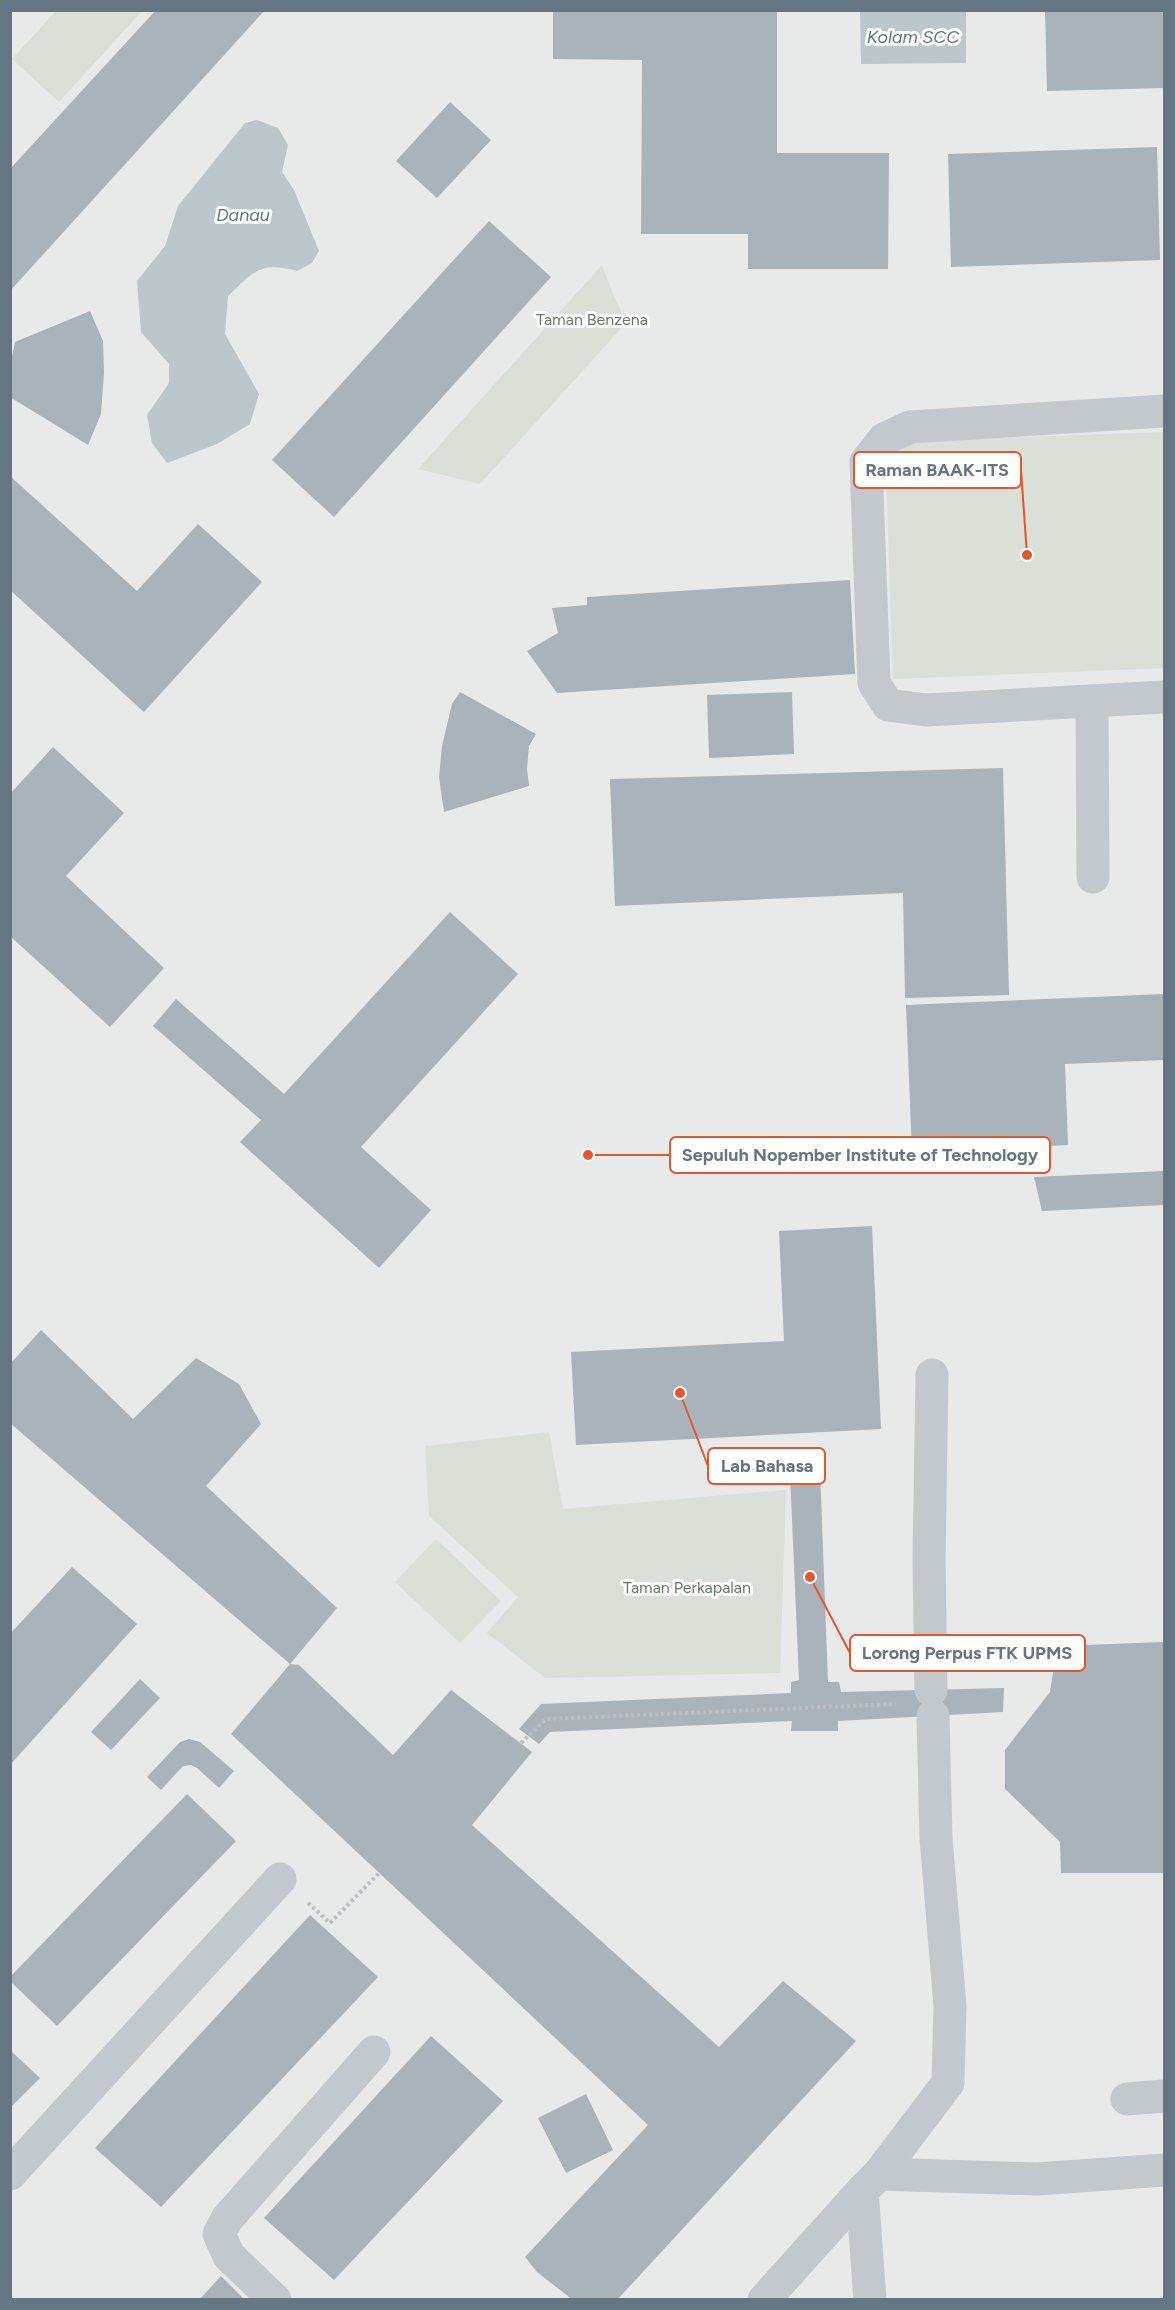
<svg xmlns="http://www.w3.org/2000/svg" width="1175" height="2310" font-family="Figtree,sans-serif">
<rect width="100%" height="100%" fill="#fafaf8"/>
<!-- built -->
<rect fill="#e8e9e9" x="11" y="11" width="1153" height="2288"/>
<!-- green -->
<g fill="#dadfd7">
<polygon points="56,11 142,11 59,102 12,59"/>
<polygon points="602,265 615,299 627,322 480,484 418,469"/>
<polygon points="1164,432 1164,668 893,679 885,442"/>
<polygon points="549,1432 563,1509 786,1490 780,1673 545,1678 487,1633 518,1597 429,1516 425,1446"/>
<polygon points="436,1539 501,1601 460,1643 395,1582"/>
</g>
<!-- water -->
<g fill="#bbc7cb">
<polygon points="860,11 966,11 966,63 861,64"/>
<path d="M 257,120 L 278,128 L 288,145 L 282,172 L 294,190 L 319,251 L 312,263 L 297,271 C 260,261 253,272 228,296 L 225,334 L 259,394 L 250,424 L 217,444 L 167,463 L 152,443 L 147,415 L 169,383 L 169,364 L 141,332 L 137,281 L 165,246 L 178,206 L 245,123 Z"/>
</g>
<!-- building -->
<g fill="#aab3b9">
<polygon points="156,10 265,10 10,291 10,169"/>
<polygon points="553,10 777,10 777,153 889,153 888,269 748,269 748,234 641,234 642,60 553,59"/>
<polygon points="1045,10 1164,10 1164,88 1047,91"/>
<polygon points="450,102 491,140 437,198 396,161"/>
<polygon points="1157,147 1160,260 951,267 948,154"/>
<polygon points="489,221 551,277 334,517 272,460"/>
<polygon points="90,311 103,341 104,373 101,414 88,445 10,397 10,366 15,342"/>
<polygon points="10,476 137,591 198,524 262,582 144,712 10,590"/>
<polygon points="850,580 855,674 557,693 527,651 558,633 552,608 587,605 587,597"/>
<polygon points="460,692 536,734 529,746 527,769 529,786 444,812 439,777 442,746 452,704"/>
<polygon points="792,692 794,754 709,758 707,695"/>
<polygon points="53,747 124,813 66,876 164,968 110,1027 10,936 10,794"/>
<polygon points="1003,768 1009,995 905,998 903,893 615,906 610,779"/>
<polygon points="450,912 518,974 361,1147 431,1210 379,1268 240,1142 261,1120 153,1026 176,999 284,1094"/>
<polygon points="1164,994 1164,1060 1065,1064 1068,1145 912,1153 906,1005"/>
<polygon points="1164,1171 1164,1205 1042,1211 1034,1177"/>
<polygon points="872,1226 881,1429 576,1445 571,1352 784,1341 779,1231"/>
<polygon points="41,1330 133,1419 196,1358 239,1384 261,1424 206,1486 337,1608 290,1664 10,1423 10,1364"/>
<polygon points="820,1469 828,1682 839,1682 841,1692 1004,1688 1003,1712 838,1721 838,1731 791,1731 792,1721 550,1732 539,1744 519,1729 541,1704 791,1693 791,1682 799,1680 790,1473"/>
<polygon points="72,1567 137,1624 10,1765 10,1634"/>
<polygon points="1164,1642 1164,1873 1061,1873 1060,1842 1005,1789 1005,1750 1050,1692 1057,1646"/>
<polygon points="290,1664 299,1665 393,1755 451,1690 532,1752 472,1825 719,2047 783,1981 856,2041 617,2300 573,2300 537,2272 525,2257 648,2125 231,1734"/>
<polygon points="140,1679 160,1698 111,1750 91,1732"/>
<polygon points="189,1739 200,1742 234,1771 219,1788 197,1768 191,1765 183,1766 161,1790 147,1777 180,1742"/>
<polygon points="187,1794 236,1841 57,2026 10,1981 10,1977"/>
<polygon points="310,1915 378,1977 161,2207 95,2148"/>
<polygon points="431,2036 503,2101 334,2280 264,2218"/>
<polygon points="10,2050 40,2078 10,2108"/>
<polygon points="586,2094 613,2150 566,2173 538,2118"/>
<polygon points="221,2276 245,2300 199,2300"/>
</g>
<g fill="none" stroke-linecap="round" stroke-linejoin="round">
<!-- path -->
<g stroke="#bbbfc2" stroke-width="4" stroke-dasharray="3 3" stroke-linecap="butt">
<polyline points="521,1743 546,1719 896,1704"/>
<polyline points="308,1903 330,1923 379,1873"/>
</g>
<!-- minor -->
<g stroke="#c3c8cc" stroke-width="33">
<polyline points="1164,411 910,427 884,439 866,462 874,683 888,705 926,710 1164,697"/>
<polyline points="1092,701 1093,877"/>
<polyline points="931,1690 929,1560 932,1375"/>
<polyline points="1127,2099 1164,2096"/>
<polyline points="10,2174 280,1879"/>
<polyline points="879,2174 1037,2179 1164,2170"/>
<polyline points="862,2191 870,2300"/>
<polyline points="275,2300 229,2256 219,2234 227,2219 374,2052"/>
<polyline points="764,2300 862,2191 879,2174 948,2083 950,2006 936,1838 933,1716"/>
</g>
</g>
<g text-anchor="middle" stroke-width="6" stroke-linejoin="round" paint-order="stroke">
<!-- park labels -->
<g font-size="16" fill="#687a64" stroke="#fff">
<text x="592" y="325">Taman Benzena</text>
<text x="687" y="1593">Taman Perkapalan</text>
</g>
<!-- water labels -->
<g font-size="18" font-style="italic" fill="#60757c" stroke="#fff">
<text x="913" y="43">Kolam SCC</text>
<text x="243" y="221">Danau</text>
</g>
</g>
<!-- callouts -->
<path fill="none" stroke="#e4572e" stroke-width="2" d="M1027 555L1021 470M588 1155L670 1155M680 1393L708 1466M810 1577L850 1653"/>
<g fill="#e4572e" stroke="#fff" stroke-width="2">
<circle cx="1027" cy="555" r="6"/>
<circle cx="588" cy="1155" r="6"/>
<circle cx="680" cy="1393" r="6"/>
<circle cx="810" cy="1577" r="6"/>
</g>
<g fill="#fff" stroke="#e4572e" stroke-width="2">
<rect x="854" y="452" width="167" height="36" rx="6"/>
<rect x="670" y="1137" width="380" height="36" rx="6"/>
<rect x="708" y="1448" width="117" height="36" rx="6"/>
<rect x="850" y="1635" width="235" height="36" rx="6"/>
</g>
<g font-size="18" text-anchor="middle" font-weight="bold" fill="#657683">
<text x="937" y="476">Raman BAAK-ITS</text>
<text x="860" y="1161">Sepuluh Nopember Institute of Technology</text>
<text x="767" y="1472">Lab Bahasa</text>
<text x="967" y="1659">Lorong Perpus FTK UPMS</text>
</g>
<!-- border -->
<rect width="1175" height="2310" fill="none" stroke="#657683" stroke-width="24"/>
</svg>
